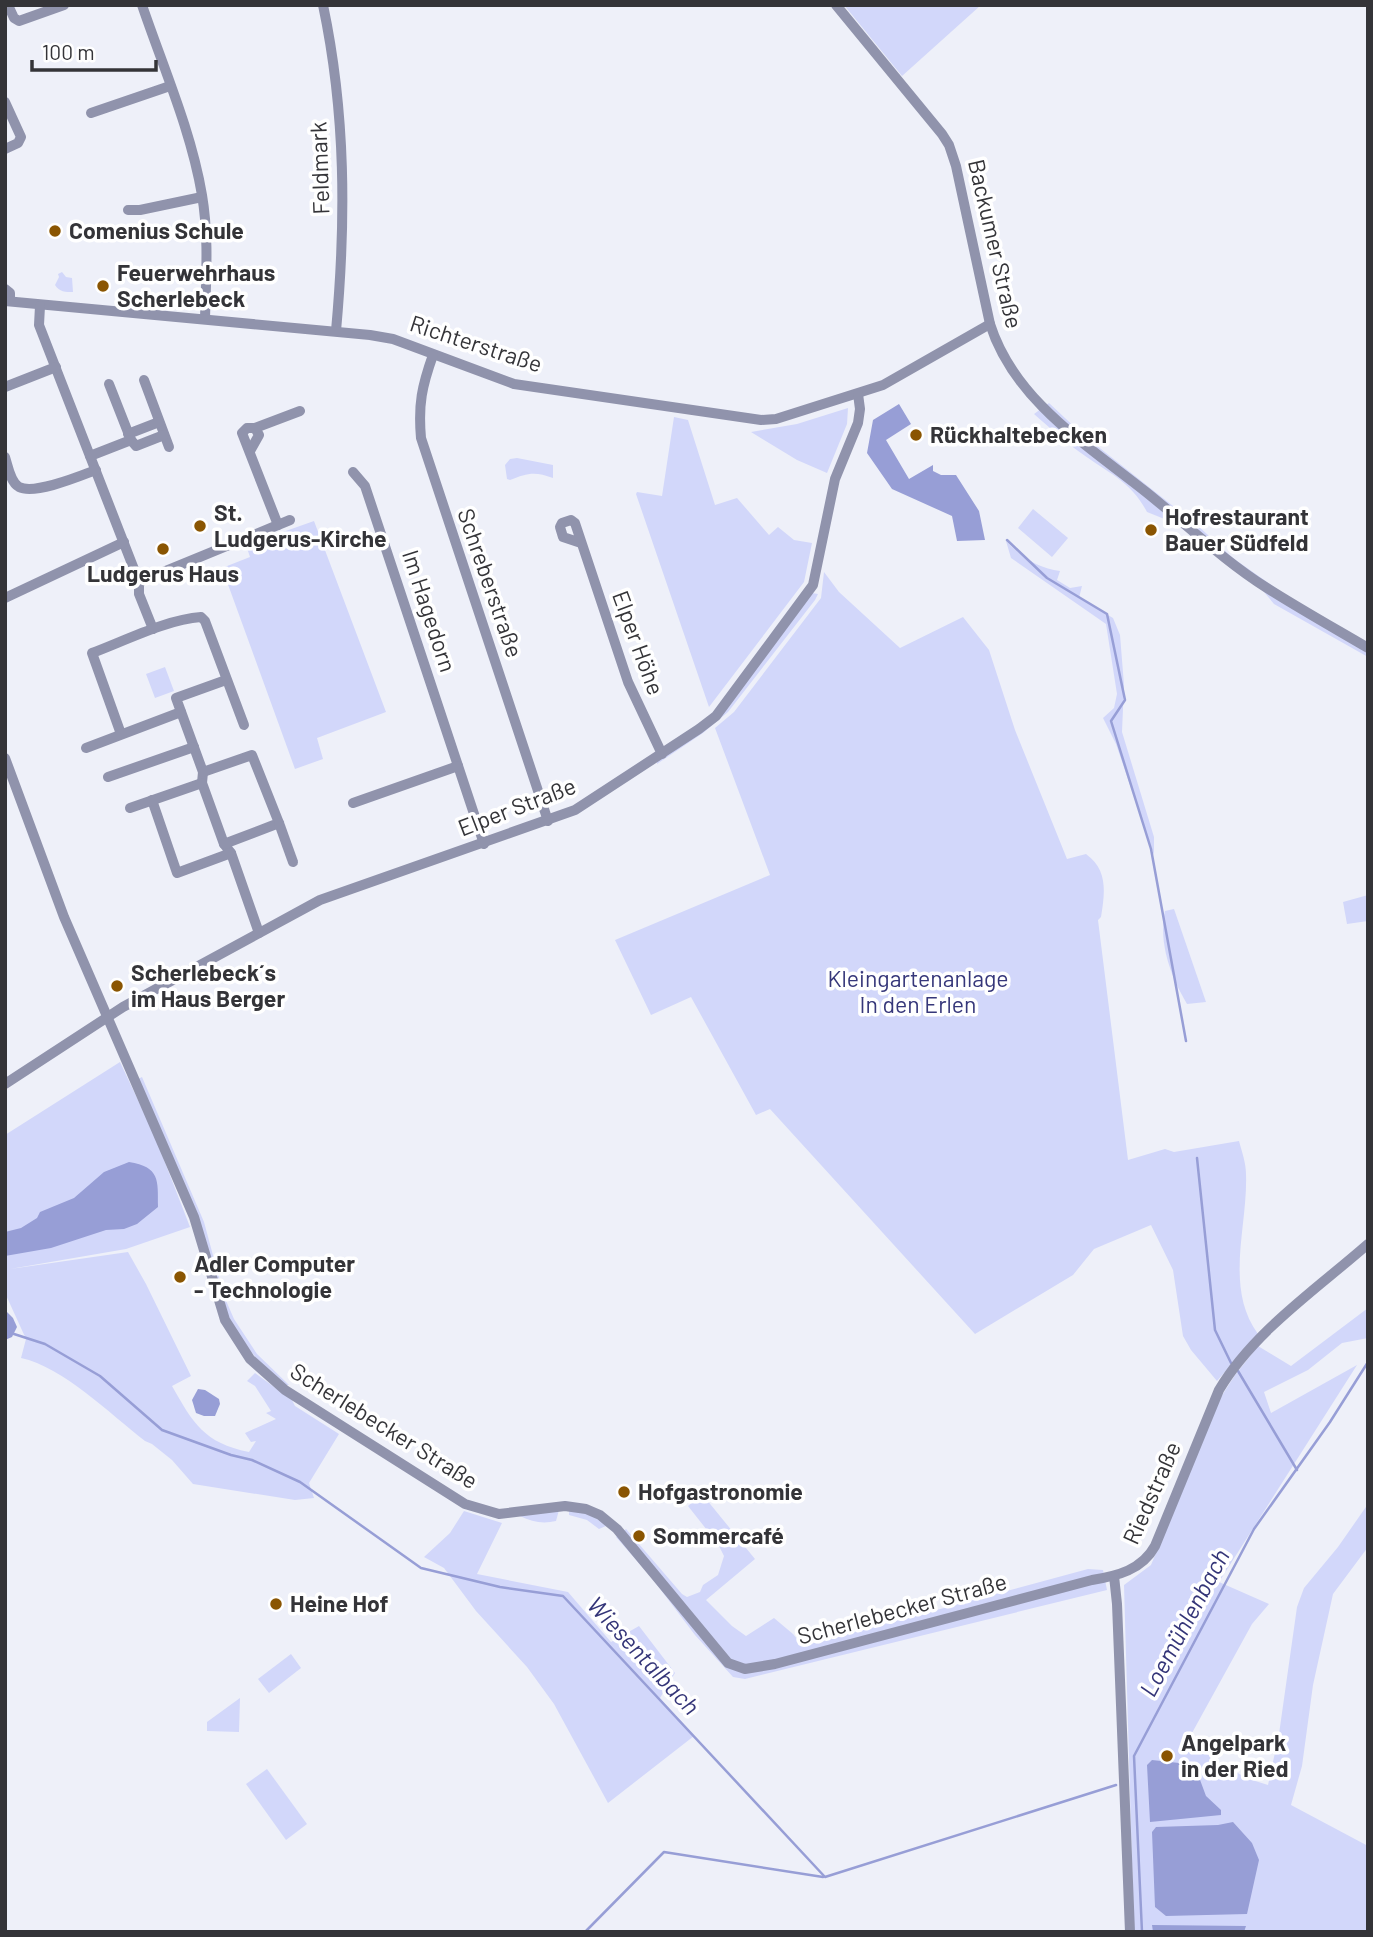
<svg xmlns="http://www.w3.org/2000/svg" width="1373" height="1937" font-family="Barlow,sans-serif">
<rect width="100%" height="100%" fill="#eef0f9"/>
<!-- green -->
<g fill="#d2d7fa">
<polygon points="844,5 981,5 902,76"/>
<path d="M 62,272 L 66,277 L 72,278 L 73,292 C 66,292 59,292 55,285 L 59,277 L 58,274 Z"/>
<path d="M 1049,403 L 1082,434 L 1197,525 L 1233,558 L 1368,653 L 1368,657 L 1274,604 L 1259,586 L 1229,567 L 1192,535 L 1172,522 L 1147,512 C 1131,481 1108,473 1081,453 C 1064,441 1050,428 1034,414 Z"/>
<polygon points="848,408 847,424 827,473 797,460 751,432 797,424"/>
<polygon points="674,417 688,420 715,505 737,498 769,535 778,527 794,540 812,543 804,582 709,707 636,494 637,492 662,496"/>
<path d="M 517,458 L 553,465 L 553,478 C 535,471 527,473 510,480 L 507,479 L 505,465 L 510,459 Z"/>
<polygon points="1033,509 1068,538 1052,557 1018,528"/>
<polygon points="314,521 386,712 317,738 323,759 295,769 222,568 250,557 246,545"/>
<path d="M 1006,541 C 1020,556 1039,569 1060,571 L 1057,580 L 1070,588 L 1082,586 L 1079,598 L 1113,618 L 1120,635 L 1124,685 L 1122,732 L 1154,837 L 1154,855 L 1116,744 L 1103,718 L 1114,708 L 1117,694 L 1106,624 L 1011,558 Z"/>
<path d="M 824,572 L 839,592 L 900,648 L 963,617 L 989,650 L 1015,730 L 1067,859 L 1086,854 C 1108,870 1105,892 1101,917 L 1098,920 L 1128,1160 L 1165,1149 L 1174,1152 L 1239,1141 C 1242,1152 1246,1163 1246,1174 C 1248,1227 1224,1287 1258,1334 L 1217,1381 L 1191,1350 L 1183,1336 L 1173,1270 L 1151,1225 L 1094,1249 L 1073,1275 L 975,1334 L 770,1109 L 756,1115 L 691,997 L 651,1015 L 615,940 L 770,875 L 715,728 L 734,712 L 821,598 Z"/>
<polygon points="812,593 818,594 815,600 728,712 703,733 657,764 657,761 700,733"/>
<polygon points="165,667 174,691 155,698 146,674"/>
<polygon points="1368,895 1368,921 1347,924 1343,902"/>
<path d="M 1174,909 L 1206,1002 L 1187,1004 C 1171,977 1158,943 1165,911 Z"/>
<path d="M 120,1062 L 154,1134 L 190,1227 L 126,1249 L 10,1269 L 128,1252 L 146,1284 L 191,1376 L 172,1386 C 193,1423 204,1443 249,1452 L 256,1441 L 251,1442 L 245,1433 L 276,1419 L 266,1413 L 271,1411 L 255,1386 L 247,1381 L 255,1373 L 292,1400 L 295,1406 L 339,1434 L 309,1483 L 314,1498 L 295,1500 L 193,1484 L 172,1460 L 152,1444 L 145,1441 C 110,1414 63,1367 21,1358 L 26,1339 L 5,1293 L 5,1135 Z"/>
<polygon points="142,1077 204,1222 224,1296 234,1319 257,1354 289,1385 285,1385 268,1373 231,1326 138,1079"/>
<polygon points="1368,1308 1368,1338 1342,1343 1308,1370 1264,1392 1271,1413 1357,1365 1219,1582 1269,1604 1252,1624 1187,1742 1246,1778 1268,1785 1279,1734 1297,1607 1304,1588 1338,1547 1368,1504 1368,1547 1333,1594 1313,1685 1302,1766 1291,1805 1368,1846 1368,1932 1134,1932 1124,1585 1151,1565 1221,1397 1235,1375 1258,1346 1291,1366"/>
<polygon points="702,1494 755,1559 706,1600 732,1626 746,1636 774,1618 793,1634 803,1646 1088,1569 1103,1570 1107,1590 745,1679 733,1677 695,1635 651,1577 616,1537 626,1529 682,1594 687,1597 700,1592 703,1585 718,1575 724,1556 718,1544 688,1506"/>
<path d="M 559,1510 L 556,1521 C 543,1524 532,1522 520,1516 Z"/>
<path d="M 569,1510 C 582,1511 597,1516 606,1526 L 599,1529 L 587,1520 L 569,1515 Z"/>
<polygon points="464,1511 502,1523 477,1574 568,1592 611,1642 639,1626 675,1673 660,1698 694,1736 608,1803 554,1704 527,1667 476,1611 444,1568 424,1557 450,1533"/>
<polygon points="291,1654 301,1668 269,1693 258,1679"/>
<polygon points="240,1698 239,1732 207,1731 207,1722"/>
<polygon points="267,1769 307,1824 286,1840 246,1784"/>
</g>
<!-- water -->
<g fill="#979ed6">
<polygon points="899,404 911,424 886,440 909,479 933,465 933,471 941,475 956,475 979,511 985,540 957,541 952,516 892,489 867,453 873,420"/>
<path d="M 129,1162 C 160,1167 158,1180 158,1207 L 137,1224 L 124,1229 L 106,1230 L 51,1248 L 5,1256 L 5,1232 L 21,1228 L 37,1218 L 40,1212 L 74,1198 L 104,1172 Z"/>
<polygon points="5,1310 13,1318 17,1327 12,1337 5,1340"/>
<polygon points="198,1389 205,1390 219,1399 220,1404 215,1416 204,1416 196,1413 192,1400"/>
<polygon points="1152,1760 1188,1764 1196,1769 1206,1796 1221,1810 1221,1815 1150,1822 1147,1765"/>
<polygon points="1233,1822 1252,1843 1259,1860 1247,1914 1166,1916 1155,1907 1152,1832 1156,1827 1218,1825"/>
<polygon points="1152,1925 1246,1926 1244,1932 1153,1932"/>
</g>
<g fill="none" stroke-linecap="round" stroke-linejoin="round">
<!-- stream -->
<g stroke="#979ed6" stroke-width="2.5">
<polyline points="1007,540 1047,578 1107,614 1125,700 1111,721 1151,849 1186,1041"/>
<polyline points="1197,1158 1215,1330 1231,1363"/>
<polyline points="14,1334 45,1344 100,1376 162,1430 231,1455 252,1460 300,1482 421,1568 500,1587 563,1596 825,1877 1116,1785"/>
<polyline points="1238,1371 1297,1470"/>
<polyline points="585,1932 664,1852 823,1877"/>
<polyline points="1142,1932 1134,1756 1254,1529 1330,1422 1368,1362"/>
</g>
<!-- minor -->
<g stroke="#9093ac" stroke-width="10">
<polyline points="8,5 14,18 19,21 64,5"/>
<path d="M 142,5 C 163,67 191,130 202,195 C 209,236 206,278 205,319"/>
<path d="M 323,5 C 346,114 346,221 336,331"/>
<path d="M 836,5 L 942,134 L 949,145 L 956,166 L 990,324 C 1014,400 1087,445 1146,492 C 1186,524 1224,561 1267,588 C 1300,609 1334,628 1368,648"/>
<polyline points="5,102 21,137 18,143 5,149"/>
<polyline points="91,113 170,86"/>
<polyline points="128,210 140,210 202,197"/>
<polyline points="5,289 10,293 10,301"/>
<polyline points="5,301 370,335 393,339 514,384 761,420 776,419 883,385 990,324"/>
<polyline points="40,306 39,325 139,582 139,594 153,629"/>
<path d="M 433,355 C 422,386 418,404 421,438 L 548,821"/>
<polyline points="144,380 169,447"/>
<polyline points="109,384 131,440"/>
<polyline points="5,387 56,367"/>
<polyline points="128,434 159,422"/>
<polyline points="250,451 259,435 255,428"/>
<polyline points="90,456 131,440 136,446 164,435"/>
<path d="M 5,457 C 8,466 10,482 19,487 C 35,495 80,476 96,470"/>
<polyline points="353,472 365,486 484,844"/>
<polyline points="278,525 242,433 247,428 255,428 300,411"/>
<polyline points="581,543 563,537 560,527 562,523 571,520 575,523 628,682 662,754"/>
<polyline points="139,582 290,520"/>
<polyline points="5,598 124,542"/>
<polyline points="226,680 176,698 203,772 202,783 224,844 231,853 259,933"/>
<path d="M 121,734 L 92,653 C 124,641 168,619 201,617 L 205,621 L 244,725"/>
<polyline points="86,748 181,712"/>
<path d="M 5,758 L 64,917 L 194,1217 L 225,1320 L 250,1359 L 285,1390 L 465,1504 L 499,1514 L 565,1506 L 586,1509 L 600,1515 L 617,1529 L 728,1663 L 745,1669 L 775,1664 L 1092,1580 C 1117,1576 1142,1570 1155,1546 L 1219,1390 C 1253,1332 1318,1288 1368,1244"/>
<polyline points="203,772 252,755 279,823 224,844"/>
<polyline points="108,777 194,747"/>
<polyline points="152,800 177,873 231,853"/>
<polyline points="353,803 458,766"/>
<polyline points="130,808 202,783"/>
<polyline points="279,823 293,862"/>
<polyline points="5,1084 123,1007 320,900 575,810 699,729 716,716 813,585 835,479 858,423 860,409 858,394"/>
<polyline points="1114,1576 1117,1604 1130,1932"/>
</g>
</g>
<!-- markers -->
<g fill="#8a5502" stroke="#fff" stroke-width="2.5">
<circle cx="55" cy="231" r="7"/>
<circle cx="103" cy="286" r="7"/>
<circle cx="916" cy="435" r="7"/>
<circle cx="200" cy="526" r="7"/>
<circle cx="1151" cy="530" r="7"/>
<circle cx="163" cy="549" r="7"/>
<circle cx="117" cy="986" r="7"/>
<circle cx="180" cy="1277" r="7"/>
<circle cx="624" cy="1492" r="7"/>
<circle cx="639" cy="1536" r="7"/>
<circle cx="276" cy="1604" r="7"/>
<circle cx="1167" cy="1756" r="7"/>
</g>
<g text-anchor="middle" stroke-width="7" stroke-linejoin="round" paint-order="stroke">
<!-- street labels -->
<g font-size="23" fill="#343438" stroke="#fff">
<text transform="translate(320 168) rotate(-92)" y="8">Feldmark</text>
<text transform="translate(995 244) rotate(77)" y="8">Backumer Straße</text>
<text transform="translate(476 344) rotate(18)" y="8">Richterstraße</text>
<text transform="translate(490 583) rotate(71)" y="8">Schreberstraße</text>
<text transform="translate(429 611) rotate(72)" y="8">Im Hagedorn</text>
<text transform="translate(638 643) rotate(70)" y="8">Elper Höhe</text>
<text transform="translate(517 807) rotate(-21)" y="8">Elper Straße</text>
<text transform="translate(384 1426) rotate(32)" y="8">Scherlebecker Straße</text>
<text transform="translate(1152 1493) rotate(-66)" y="8">Riedstraße</text>
<text transform="translate(902 1609) rotate(-15)" y="8">Scherlebecker Straße</text>
</g>
<!-- poi labels -->
<g font-size="23" font-weight="bold" fill="#343438" stroke="#fff" text-anchor="start">
<text x="69" y="239">Comenius Schule</text>
<text x="117" y="281">Feuerwehrhaus<tspan x="117" dy="26">Scherlebeck</tspan></text>
<text x="930" y="443">Rückhaltebecken</text>
<text x="214" y="521">St.<tspan x="214" dy="26">Ludgerus-Kirche</tspan></text>
<text x="1165" y="525">Hofrestaurant<tspan x="1165" dy="26">Bauer Südfeld</tspan></text>
<text x="163" y="582" text-anchor="middle">Ludgerus Haus</text>
<text x="131" y="981">Scherlebeck´s<tspan x="131" dy="26">im Haus Berger</tspan></text>
<text x="194" y="1272">Adler Computer<tspan x="194" dy="26">- Technologie</tspan></text>
<text x="638" y="1500">Hofgastronomie</text>
<text x="653" y="1544">Sommercafé</text>
<text x="290" y="1612">Heine Hof</text>
<text x="1181" y="1751">Angelpark<tspan x="1181" dy="26">in der Ried</tspan></text>
</g>
<!-- park labels -->
<g font-size="23" fill="#36377a" stroke="#fff">
<text x="918" y="987">Kleingartenanlage<tspan x="918" dy="26">In den Erlen</tspan></text>
</g>
<!-- water labels -->
<g font-size="24" font-style="italic" fill="#343578" stroke="#fff">
<text transform="translate(1185 1623) rotate(-62)" y="8">Loemühlenbach</text>
<text transform="translate(643 1656) rotate(47)" y="8">Wiesentalbach</text>
</g>
</g>
<!-- border -->
<rect width="1373" height="1937" fill="none" stroke="#343438" stroke-width="14"/>
<!-- scale -->
<path d="M32 60v10h124v-10" fill="none" stroke="#343438" stroke-width="3.5"/>
<text x="42" y="60" font-size="21" fill="#343438" stroke="#ffffff" stroke-width="5" paint-order="stroke">100 m</text>
</svg>
